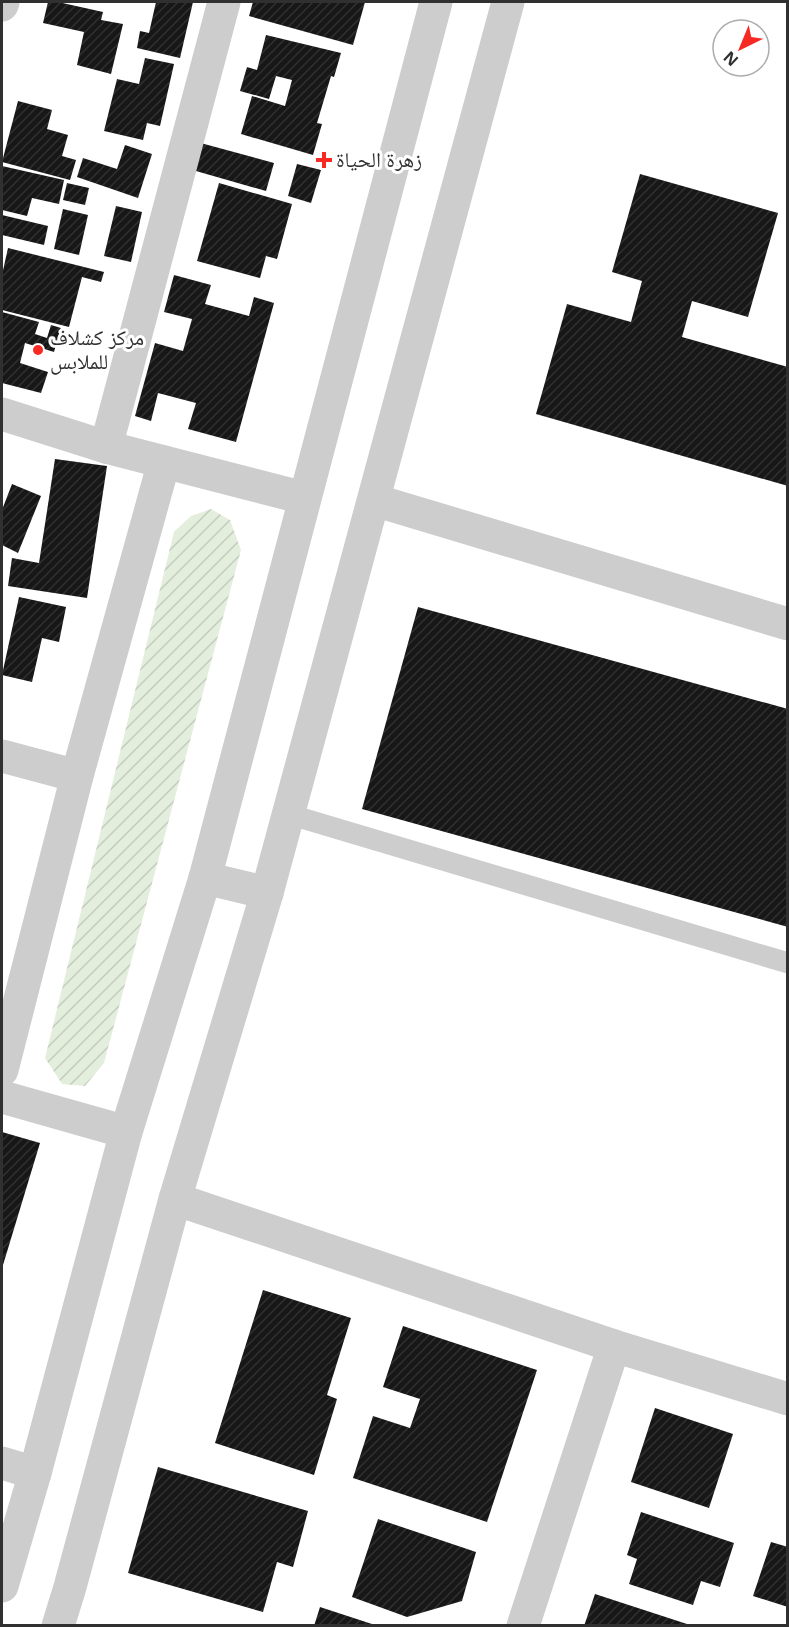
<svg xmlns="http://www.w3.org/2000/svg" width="789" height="1627" font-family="'Open Sans','Noto Naskh Arabic',sans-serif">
<defs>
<pattern id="garden-furrows" width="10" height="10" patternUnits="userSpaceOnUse" patternTransform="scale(1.5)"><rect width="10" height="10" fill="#e4eedd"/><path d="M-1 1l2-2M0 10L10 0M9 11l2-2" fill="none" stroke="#c4ccbe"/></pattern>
<pattern id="building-hatch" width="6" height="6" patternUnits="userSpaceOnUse" patternTransform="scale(1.5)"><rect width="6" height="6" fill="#171717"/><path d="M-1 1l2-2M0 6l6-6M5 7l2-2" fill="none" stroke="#303030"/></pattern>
</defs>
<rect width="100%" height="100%" fill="#fff"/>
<!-- garden -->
<polygon fill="url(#garden-furrows)" points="211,509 230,520 241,550 104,1063 85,1086 62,1084 45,1058 174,532 191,516"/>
<!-- building -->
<g fill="url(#building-hatch)">
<polygon points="48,2 58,2 103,12 101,20 123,24 111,74 77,65 84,32 43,23"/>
<polygon points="156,2 193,2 180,58 137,48 140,31 149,33"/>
<polygon points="253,2 365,2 353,45 249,16"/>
<polygon points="266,35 341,53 334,77 331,76 317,123 322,124 313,155 241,134 252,96 285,106 292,80 276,76 269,99 240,91 247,67 257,70"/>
<polygon points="145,58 174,64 160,126 147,123 143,140 104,131 117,79 139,84"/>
<polygon points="18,101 52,110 47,129 68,135 62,156 76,160 70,180 2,162"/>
<polygon points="197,142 274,163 266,191 189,169"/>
<polygon points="125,145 152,154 138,198 77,177 83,158 117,169"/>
<polygon points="297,164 321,170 311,203 288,196"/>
<polygon points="2,166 64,180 59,204 32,198 27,216 2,210"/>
<polygon points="640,174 778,213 748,317 692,301 682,337 788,367 788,486 536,414 567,304 631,322 642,281 612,272"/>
<polygon points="67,183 89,188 85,205 63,200"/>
<polygon points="219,183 292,204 277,259 266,256 260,278 197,261"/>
<polygon points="116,206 142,212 131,262 104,256"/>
<polygon points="63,209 88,215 79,255 54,249"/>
<polygon points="2,215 48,226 44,245 2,235"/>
<polygon points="8,248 104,272 101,282 82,277 69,327 2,310 2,275"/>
<polygon points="174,275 211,285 205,304 249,316 254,297 274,303 236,442 188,429 196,403 158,393 151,421 135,416 155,343 183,351 192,319 164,312"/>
<polygon points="2,312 39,322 35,334 47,338 51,325 61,328 54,352 25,343 20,363 48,372 41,393 2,383"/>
<polygon points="55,459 107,466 87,598 8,586 12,558 39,563"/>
<polygon points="12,484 41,496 18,553 2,545 2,510"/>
<polygon points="19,597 66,607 59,642 42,638 32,682 2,675"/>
<polygon points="418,607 788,709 788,927 362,809"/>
<polygon points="2,1132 40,1143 3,1265 2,1264"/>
<polygon points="263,1290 351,1318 327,1395 337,1399 314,1475 215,1443"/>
<polygon points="403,1326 537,1370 487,1522 353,1478 373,1416 410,1428 420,1399 383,1387"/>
<polygon points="655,1408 733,1434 709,1508 631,1482"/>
<polygon points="158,1467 308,1511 293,1567 277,1562 263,1612 128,1573"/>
<polygon points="641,1512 734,1543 720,1587 701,1581 693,1605 629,1584 637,1559 627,1555"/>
<polygon points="378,1519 476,1552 462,1601 407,1617 352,1597"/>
<polygon points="771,1542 788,1547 788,1607 753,1596"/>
<polygon points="595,1594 690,1625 690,1626 584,1626"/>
<polygon points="320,1607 375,1625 375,1626 314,1626"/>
</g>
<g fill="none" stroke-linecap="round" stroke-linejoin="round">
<!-- service -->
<polyline stroke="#cdcdcd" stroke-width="21" points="288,814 788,963"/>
<!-- minor -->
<g stroke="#cdcdcd" stroke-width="33">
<polyline points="2,5 3,2"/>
<polyline points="2,414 106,447 304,498"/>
<polyline points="106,447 224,2"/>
<polyline points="374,500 788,624"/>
<polyline points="2,756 77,776"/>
<polyline points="2,1070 77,776 164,462"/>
<polyline points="2,1097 126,1132"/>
<polyline points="175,1199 614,1346 788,1399"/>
<polyline points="2,1463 35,1473"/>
<polyline points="523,1626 614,1346"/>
</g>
<!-- tertiary -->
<g stroke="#cdcdcd" stroke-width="33">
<polyline points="205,878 267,893"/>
<polyline points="2,1586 35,1473 126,1132 205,878 436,2"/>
<polyline points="58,1626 70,1587 175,1199 267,893 508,2"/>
</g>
</g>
<!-- markers -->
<g fill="#f62a23" stroke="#fff" stroke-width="2">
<path d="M321 151h6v6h6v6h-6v6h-6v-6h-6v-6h6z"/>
<circle cx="38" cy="350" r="6"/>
</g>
<g text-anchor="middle" stroke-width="6" stroke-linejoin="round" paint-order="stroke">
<!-- poi labels -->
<g font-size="21" fill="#303030" stroke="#fff" text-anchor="start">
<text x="336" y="167">زهرة الحياة</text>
<text x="50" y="345">مركز كشلاف<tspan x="50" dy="24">للملابس</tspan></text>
</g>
</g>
<!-- border -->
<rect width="789" height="1627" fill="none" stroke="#303030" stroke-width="6"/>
<!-- north arrow -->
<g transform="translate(741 48) rotate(223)"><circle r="28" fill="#ffffff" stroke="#acacac" stroke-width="1.5"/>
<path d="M0-4.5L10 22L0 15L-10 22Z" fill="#f62a23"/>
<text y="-9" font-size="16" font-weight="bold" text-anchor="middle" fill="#303030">N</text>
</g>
</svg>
